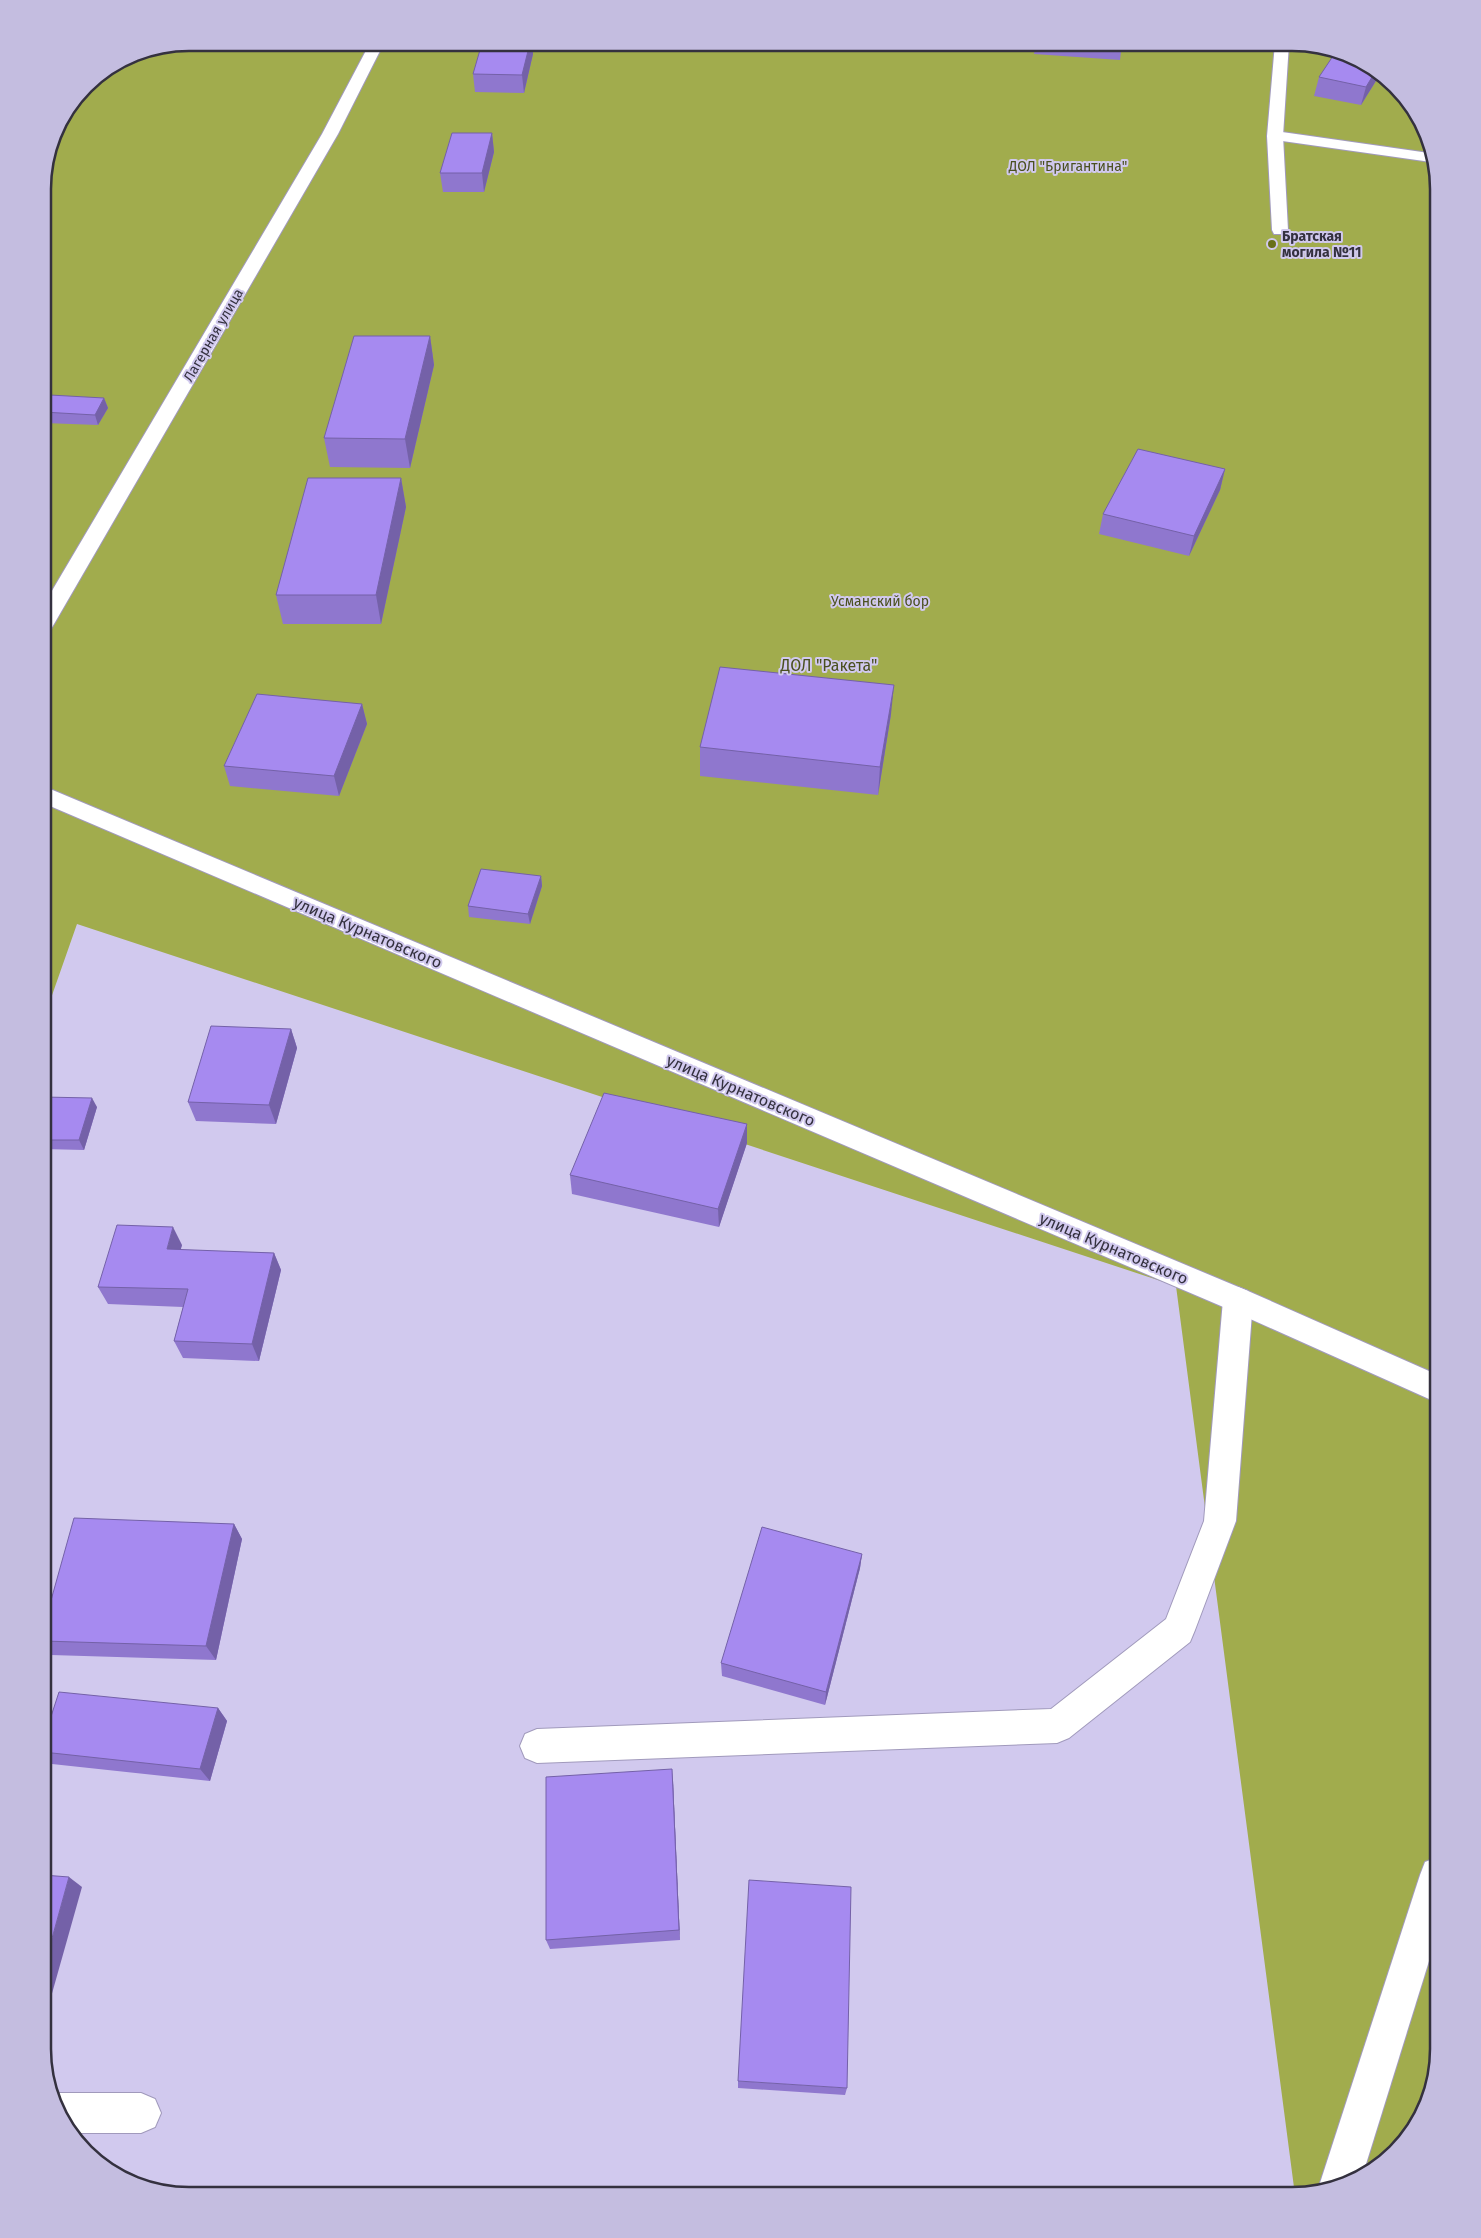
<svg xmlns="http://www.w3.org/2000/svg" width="1481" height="2238" font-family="'Fira Sans',sans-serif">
<rect width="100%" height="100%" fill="#d1c9ee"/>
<!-- green -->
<polygon fill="#a1ac4d" points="189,43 1301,43 1365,62 1419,116 1438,189 1438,2049 1419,2122 1365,2176 1295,2195 1176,1286 77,924 43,1021 43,180 54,133 86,85 133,54"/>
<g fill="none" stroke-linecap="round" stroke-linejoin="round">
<!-- service casing -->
<g stroke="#a19abc" stroke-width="2">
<g id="service">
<polygon points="1275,131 1429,153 1431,162 1269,139 1267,136"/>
<polygon points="1238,1287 1248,1291 1253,1300 1236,1521 1195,1630 1190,1642 1069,1738 1057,1743 537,1763 525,1758 520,1746 525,1734 537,1729 1051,1709 1166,1619 1204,1521 1223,1300 1228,1291"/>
<polygon points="1438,1857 1438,1932 1362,2177 1322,2188 1320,2183 1420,1875 1425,1862"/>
</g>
</g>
<!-- minor casing -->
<g stroke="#a19abc" stroke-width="2">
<g id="minor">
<polygon points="370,43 384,43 338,134 54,624 51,629 43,631 43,606 322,134"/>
<polygon points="1275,43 1289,43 1283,136 1288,230 1286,234 1274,234 1272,230 1267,136"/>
<polygon points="43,786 1248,1291 1438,1375 1438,1403 1228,1309 43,803"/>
<polygon points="60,2093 141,2093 155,2099 161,2113 155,2127 141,2133 73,2133 62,2122 55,2095"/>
</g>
</g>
<!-- service -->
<use href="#service" fill="#fff" fill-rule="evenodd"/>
<!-- minor -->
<use href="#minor" fill="#fff" fill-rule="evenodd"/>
</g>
<!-- wall -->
<g fill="#8f77ce">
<polygon points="482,43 532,43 533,54 524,93 475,92 473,74"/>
<polygon points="1036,43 1122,43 1120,60 1034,54"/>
<polygon points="1379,76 1361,105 1314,96 1319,77"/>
<polygon points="492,133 494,152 484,192 443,192 440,173"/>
<polygon points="430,336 434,365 410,468 330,467 324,438"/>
<polygon points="104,398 108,408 98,425 44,423 43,419 43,408"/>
<polygon points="1225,469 1220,490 1189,556 1099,534 1103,514"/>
<polygon points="401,478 406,507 381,624 283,624 276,595"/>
<polygon points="362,704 367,724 339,796 230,786 224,766"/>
<polygon points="891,714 878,795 700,776 700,747"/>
<polygon points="541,876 542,886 530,924 469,917 468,906"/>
<polygon points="291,1029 297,1048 276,1124 196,1121 188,1102"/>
<polygon points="43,1097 97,1107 84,1150 43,1149"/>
<polygon points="747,1124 747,1143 719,1227 572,1194 570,1175"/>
<polygon points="182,1245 180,1250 274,1253 281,1270 259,1361 183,1358 174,1341 183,1307 108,1304 98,1287"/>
<polygon points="234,1524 242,1539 216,1660 51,1655 43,1645 43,1629"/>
<polygon points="862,1554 860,1568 825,1705 722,1676 721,1663"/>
<polygon points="218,1708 227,1721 210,1781 52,1764 43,1755 43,1741"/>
<polygon points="673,1781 680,1940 550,1949 546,1940"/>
<polygon points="738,2081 847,2088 845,2095 738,2088"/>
</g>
<!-- shaded-wall -->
<g fill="#7461a8">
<polygon points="530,43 532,43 533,54 524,93 522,75"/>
<polygon points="1375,72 1379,76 1361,105 1366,87"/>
<polygon points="492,133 494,152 484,192 482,173"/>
<polygon points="430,336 434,365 410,468 405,439"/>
<polygon points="104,398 108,408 98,425 95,415"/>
<polygon points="44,432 51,452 43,466 43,433"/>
<polygon points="1225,469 1220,490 1189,556 1194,536"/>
<polygon points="401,478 406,507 381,624 376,595"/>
<polygon points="894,685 891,714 878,795 880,767"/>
<polygon points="362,704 367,724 339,796 334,776"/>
<polygon points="541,876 542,886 530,924 528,914"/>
<polygon points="291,1029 297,1048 276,1124 269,1105"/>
<polygon points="92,1098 97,1107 84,1150 79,1140"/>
<polygon points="747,1124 747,1143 719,1227 718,1209"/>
<polygon points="173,1227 182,1245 176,1267 167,1249"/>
<polygon points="274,1253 281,1270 259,1361 252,1344"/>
<polygon points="234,1524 242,1539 216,1660 206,1646"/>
<polygon points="862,1554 860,1568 825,1705 826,1692"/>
<polygon points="218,1708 227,1721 210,1781 200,1769"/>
<polygon points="672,1769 673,1781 680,1940 679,1930"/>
<polygon points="69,1877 82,1887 42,2029 43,1971"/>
</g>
<!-- building -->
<g fill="#a68af0" stroke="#7461a8">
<polygon points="482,43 530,43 522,75 473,74"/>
<polygon points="1335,53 1365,62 1375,72 1366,87 1319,77"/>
<polygon points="452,133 492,133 482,173 440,173"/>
<polygon points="354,336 430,336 405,439 324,438"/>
<polygon points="50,395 104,398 95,415 43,412 43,408"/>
<polygon points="1138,449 1225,469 1194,536 1103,514"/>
<polygon points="308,478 401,478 376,595 276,595"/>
<polygon points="720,667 894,685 880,767 700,747"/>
<polygon points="257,694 362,704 334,776 224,766"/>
<polygon points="481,869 541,876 528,914 468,906"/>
<polygon points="211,1026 291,1029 269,1105 188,1102"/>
<polygon points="604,1093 747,1124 718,1209 570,1175"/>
<polygon points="43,1097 92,1098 79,1140 43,1140"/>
<polygon points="117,1225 173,1227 167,1249 274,1253 252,1344 174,1341 188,1289 98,1287"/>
<polygon points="74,1518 234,1524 206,1646 43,1641 43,1629"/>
<polygon points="762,1527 862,1554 826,1692 721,1663"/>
<polygon points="59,1692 218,1708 200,1769 43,1752 43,1741"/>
<polygon points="672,1769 679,1930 546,1940 546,1777"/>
<polygon points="43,1875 69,1877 43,1971"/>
<polygon points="749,1880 851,1887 847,2088 738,2081"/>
</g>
<!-- markers -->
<circle fill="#687018" stroke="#d1c9ee" stroke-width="2" cx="1272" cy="244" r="5"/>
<g text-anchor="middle" stroke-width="4" stroke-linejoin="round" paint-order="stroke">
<!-- far-park labels -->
<g font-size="14" fill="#4a501f" stroke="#d1c9ee">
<text x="1068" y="171">ДОЛ "Бригантина"</text>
<text x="880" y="606">Усманский бор</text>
</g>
<!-- far-poi labels -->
<g font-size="14" font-weight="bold" fill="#34313f" stroke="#d1c9ee" text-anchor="start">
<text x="1282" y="241">Братская<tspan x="1282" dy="16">могила №11</tspan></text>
</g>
<!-- far-street labels -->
<g font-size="14" fill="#34313f" stroke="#d1c9ee">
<text transform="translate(213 335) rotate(-60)" y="5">Лагерная улица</text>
</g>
<!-- park labels -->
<g font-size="16" fill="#4a501f" stroke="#d1c9ee">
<text x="829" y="671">ДОЛ "Ракета"</text>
</g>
<!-- street labels -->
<g font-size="16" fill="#34313f" stroke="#d1c9ee">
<text transform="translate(368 932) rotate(23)" y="6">улица Курнатовского</text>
<text transform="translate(741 1090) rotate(23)" y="6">улица Курнатовского</text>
<text transform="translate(1114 1248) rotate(23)" y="6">улица Курнатовского</text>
</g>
</g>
<!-- crop -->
<path d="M0 0H1481V2238H0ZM189 51H1292A138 138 0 0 1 1430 189V2049A138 138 0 0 1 1292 2187H189A138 138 0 0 1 51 2049V189A138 138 0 0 1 189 51Z" fill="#c4bde0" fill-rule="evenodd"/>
<path fill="none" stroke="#34313f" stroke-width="2.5" d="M189 51H1292A138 138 0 0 1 1430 189V2049A138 138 0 0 1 1292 2187H189A138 138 0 0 1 51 2049V189A138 138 0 0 1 189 51Z"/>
</svg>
